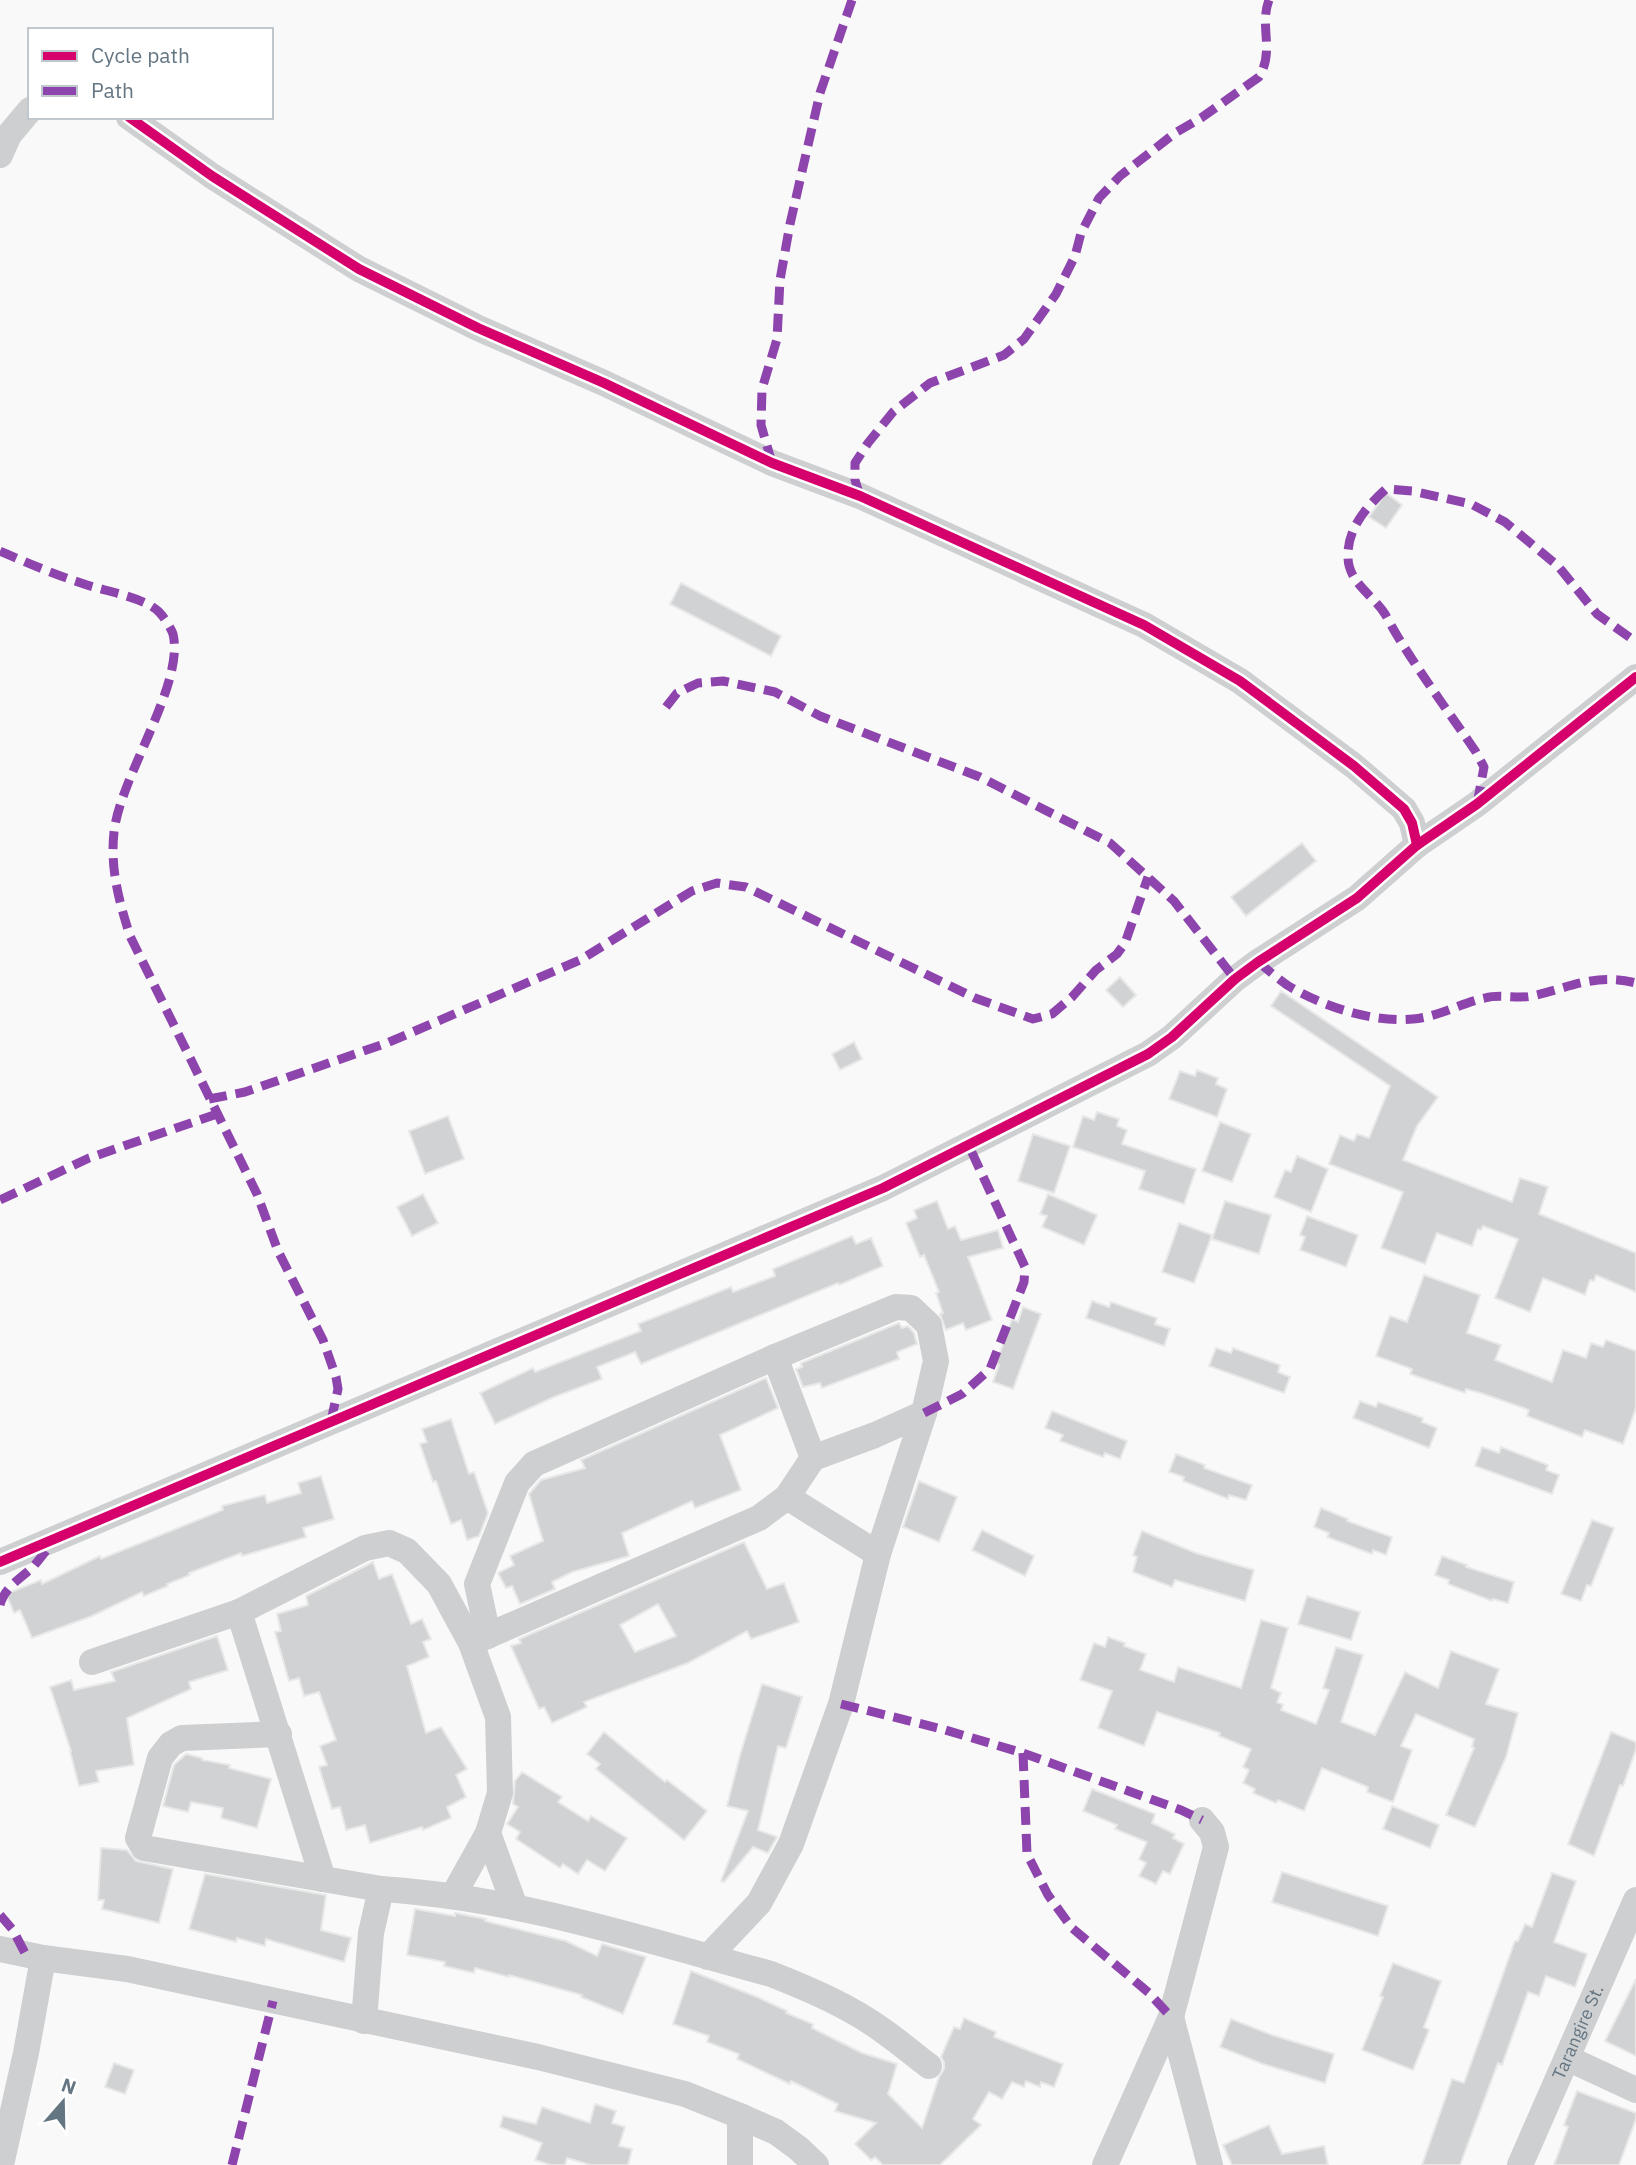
<svg xmlns="http://www.w3.org/2000/svg" width="1636" height="2165" font-family="'IBM Plex Sans',sans-serif">
<rect width="100%" height="100%" fill="#f9f9f9"/>
<!-- building -->
<g fill="#d0d2d3" stroke="#e8e8e8" stroke-width="2" fill-rule="evenodd">
<polygon points="1386,493 1402,505 1386,528 1369,517"/>
<polygon points="681,583 781,636 771,656 670,604"/>
<polygon points="1302,843 1316,861 1246,916 1231,897"/>
<polygon points="1120,977 1136,995 1123,1007 1106,990"/>
<polygon points="1281,991 1438,1097 1417,1126 1403,1160 1512,1202 1520,1178 1548,1187 1539,1214 1636,1253 1636,1292 1596,1275 1594,1281 1590,1280 1585,1295 1543,1278 1530,1312 1495,1298 1518,1239 1483,1226 1481,1230 1478,1229 1472,1246 1437,1233 1425,1264 1381,1248 1403,1192 1329,1164 1340,1135 1354,1141 1357,1134 1369,1138 1390,1086 1271,1006"/>
<polygon points="854,1042 862,1059 840,1070 832,1054"/>
<polygon points="1197,1070 1218,1078 1216,1084 1227,1089 1217,1117 1169,1099 1180,1071 1195,1076"/>
<polygon points="1097,1112 1119,1119 1117,1126 1127,1130 1122,1144 1196,1169 1184,1204 1139,1189 1145,1171 1073,1147 1083,1116 1094,1120"/>
<polygon points="448,1116 464,1159 425,1174 409,1131"/>
<polygon points="1220,1122 1251,1134 1232,1182 1202,1171"/>
<polygon points="1033,1134 1070,1146 1054,1193 1018,1181"/>
<polygon points="1297,1156 1328,1169 1311,1212 1274,1197 1285,1170 1291,1172"/>
<polygon points="423,1194 438,1223 412,1236 397,1207"/>
<polygon points="1048,1194 1097,1215 1084,1245 1042,1227 1047,1216 1040,1214"/>
<polygon points="937,1201 948,1229 955,1226 961,1240 998,1230 1003,1248 968,1257 992,1320 966,1330 963,1323 946,1330 940,1314 943,1313 936,1293 939,1292 924,1255 920,1257 906,1223 917,1218 914,1210"/>
<polygon points="1225,1201 1271,1215 1259,1254 1212,1239"/>
<polygon points="1307,1216 1358,1235 1346,1267 1300,1250 1305,1237 1300,1235"/>
<polygon points="1179,1223 1212,1235 1194,1283 1162,1272"/>
<polygon points="852,1236 856,1244 871,1238 883,1266 839,1285 838,1283 641,1364 635,1352 597,1367 602,1379 554,1397 495,1424 480,1393 533,1368 535,1372 641,1331 638,1324 731,1287 733,1292 775,1276 773,1269"/>
<polygon points="1424,1275 1480,1295 1467,1333 1501,1345 1495,1360 1552,1382 1563,1350 1586,1358 1591,1343 1603,1347 1606,1340 1636,1351 1636,1408 1623,1444 1585,1430 1582,1437 1527,1416 1529,1410 1484,1394 1466,1389 1465,1393 1410,1374 1412,1369 1376,1356 1390,1316 1407,1322"/>
<polygon points="1092,1301 1109,1307 1111,1302 1157,1318 1155,1324 1170,1329 1164,1346 1086,1318"/>
<polygon points="1023,1307 1041,1314 1013,1389 993,1382 999,1365 996,1364 1012,1319 1018,1322"/>
<polygon points="899,1323 902,1328 908,1326 914,1333 917,1344 897,1352 899,1359 822,1388 820,1383 803,1387 796,1369 802,1367 801,1363"/>
<polygon points="1216,1348 1231,1353 1233,1348 1280,1365 1278,1372 1290,1377 1284,1393 1209,1366"/>
<polygon points="766,1378 778,1408 720,1435 741,1490 695,1508 692,1501 622,1533 629,1556 572,1572 552,1582 555,1589 520,1604 512,1586 506,1588 498,1573 514,1565 510,1556 543,1541 529,1494 541,1480 585,1468 581,1460"/>
<polygon points="1360,1401 1376,1407 1378,1402 1423,1418 1422,1422 1437,1428 1429,1448 1353,1418"/>
<polygon points="1052,1411 1127,1441 1120,1459 1105,1453 1103,1457 1060,1441 1063,1435 1045,1428"/>
<polygon points="451,1419 469,1474 474,1472 488,1513 479,1536 467,1540 461,1520 451,1524 436,1481 433,1482 420,1444 427,1442 422,1429"/>
<polygon points="1482,1447 1499,1453 1501,1447 1548,1465 1546,1470 1559,1475 1552,1494 1475,1466"/>
<polygon points="1176,1454 1205,1465 1204,1468 1252,1485 1246,1500 1229,1495 1228,1499 1183,1481 1184,1477 1169,1472"/>
<polygon points="321,1476 334,1519 303,1528 306,1537 242,1556 241,1553 189,1573 190,1575 167,1584 168,1586 144,1596 142,1592 92,1616 32,1638 20,1610 14,1613 6,1594 41,1580 42,1584 100,1556 101,1559 223,1510 222,1506 265,1495 267,1503 301,1493 298,1483"/>
<polygon points="919,1481 957,1497 939,1542 903,1527"/>
<polygon points="1321,1508 1348,1519 1347,1521 1392,1537 1386,1555 1373,1550 1372,1554 1364,1551 1327,1537 1329,1533 1314,1527"/>
<polygon points="1592,1520 1614,1528 1591,1586 1587,1585 1581,1601 1561,1594"/>
<polygon points="982,1530 1034,1556 1025,1576 972,1550"/>
<polygon points="1142,1531 1196,1553 1254,1570 1245,1601 1175,1580 1172,1587 1133,1572 1137,1557 1133,1555"/>
<path d="M 744,1542 L 767,1589 L 784,1583 L 799,1622 L 751,1639 L 747,1631 L 688,1663 L 584,1702 L 587,1707 L 552,1723 L 544,1707 L 539,1709 L 511,1646 L 521,1643 L 519,1639 ZM 658,1604 L 676,1636 L 635,1652 L 620,1625 Z"/>
<polygon points="1442,1556 1467,1565 1466,1567 1514,1582 1508,1603 1493,1599 1492,1601 1448,1584 1449,1580 1435,1575"/>
<polygon points="373,1562 379,1579 392,1574 411,1624 422,1619 431,1639 423,1642 429,1657 407,1666 426,1733 441,1727 467,1769 456,1775 466,1797 447,1807 451,1818 423,1830 422,1827 370,1843 365,1825 346,1830 340,1807 332,1809 319,1767 327,1765 320,1746 336,1740 319,1692 304,1696 299,1678 289,1681 275,1632 281,1631 277,1614 308,1605 306,1596"/>
<polygon points="1307,1596 1360,1612 1351,1640 1298,1624"/>
<polygon points="1261,1620 1288,1628 1271,1688 1281,1693 1277,1702 1283,1705 1281,1710 1316,1724 1329,1690 1323,1688 1336,1647 1363,1655 1341,1722 1375,1735 1405,1672 1438,1688 1451,1651 1499,1669 1486,1704 1518,1713 1506,1757 1475,1827 1446,1815 1474,1748 1472,1747 1474,1739 1416,1714 1401,1746 1412,1750 1393,1802 1367,1792 1368,1787 1322,1768 1304,1811 1278,1800 1276,1803 1253,1793 1255,1789 1243,1783 1249,1770 1243,1767 1251,1749 1219,1736 1220,1733 1157,1712 1144,1746 1098,1728 1112,1691 1080,1680 1094,1643 1105,1647 1108,1637 1125,1643 1124,1646 1146,1654 1140,1670 1174,1682 1178,1667 1241,1688"/>
<polygon points="217,1636 228,1670 189,1682 191,1689 127,1718 134,1765 96,1771 99,1782 79,1786 70,1751 71,1751 50,1687 71,1680 74,1690 115,1681 111,1672"/>
<polygon points="762,1684 802,1697 786,1748 778,1746 758,1830 777,1837 768,1853 753,1847 724,1882 721,1881 748,1811 727,1806 740,1755"/>
<polygon points="604,1732 665,1782 667,1780 707,1811 684,1840 596,1769 600,1764 587,1754"/>
<polygon points="1611,1732 1636,1742 1636,1749 1623,1786 1620,1785 1594,1856 1568,1844"/>
<polygon points="186,1754 202,1758 202,1760 230,1765 229,1768 271,1779 257,1828 221,1818 223,1808 191,1802 188,1812 163,1806 174,1765"/>
<polygon points="522,1772 562,1797 558,1802 588,1821 591,1816 627,1838 605,1871 587,1860 578,1874 563,1864 560,1868 516,1839 520,1832 507,1824 518,1807 513,1804 515,1781"/>
<polygon points="1092,1789 1155,1814 1152,1823 1175,1834 1173,1838 1184,1844 1170,1874 1163,1871 1156,1884 1139,1876 1146,1863 1139,1859 1147,1842 1115,1829 1117,1825 1083,1811"/>
<polygon points="1392,1806 1439,1825 1430,1848 1383,1829"/>
<polygon points="101,1848 127,1850 136,1861 173,1869 159,1923 102,1909 104,1900 98,1900"/>
<polygon points="1282,1872 1388,1906 1378,1936 1272,1902"/>
<polygon points="1552,1873 1576,1881 1554,1942 1587,1954 1575,1987 1546,1976 1539,1996 1528,1992 1502,2065 1498,2063 1460,2165 1422,2165 1452,2079 1464,2083 1515,1941 1518,1941 1525,1924 1532,1927"/>
<polygon points="205,1874 326,1895 321,1930 351,1938 344,1962 266,1939 265,1946 237,1938 236,1942 189,1929"/>
<polygon points="415,1909 455,1916 455,1913 486,1919 485,1921 566,1941 597,1956 602,1944 646,1957 623,2014 581,1997 582,1995 509,1975 509,1977 475,1968 474,1973 444,1966 445,1962 407,1955"/>
<polygon points="1393,1963 1441,1981 1424,2027 1429,2030 1413,2070 1362,2050 1383,1997 1380,1996"/>
<polygon points="691,1971 757,1997 787,2011 786,2013 813,2024 812,2028 862,2053 897,2064 888,2094 922,2128 939,2077 944,2069 944,2062 941,2057 954,2027 960,2029 964,2018 996,2032 994,2037 1063,2064 1054,2087 1041,2082 1040,2087 1026,2081 1024,2087 1012,2082 1002,2099 989,2092 973,2119 981,2125 940,2165 883,2165 875,2157 871,2160 855,2144 876,2123 835,2111 838,2104 791,2081 790,2084 737,2059 739,2054 707,2042 709,2036 673,2024"/>
<polygon points="1636,1979 1636,2056 1605,2041"/>
<polygon points="1231,2019 1272,2035 1334,2054 1325,2083 1263,2064 1220,2047"/>
<polygon points="114,2063 134,2070 125,2094 105,2087"/>
<polygon points="1577,2091 1636,2113 1636,2119 1619,2165 1554,2165 1568,2127 1564,2125"/>
<polygon points="595,2104 616,2111 612,2123 625,2127 619,2146 632,2149 628,2165 591,2165 567,2158 565,2165 551,2165 535,2160 542,2143 500,2127 503,2116 536,2124 542,2107 590,2123"/>
<polygon points="1269,2125 1282,2154 1324,2146 1328,2165 1232,2165 1223,2145"/>
</g>
<g fill="none" stroke-linecap="round" stroke-linejoin="round">
<!-- minor -->
<g stroke="#cecfd0" stroke-width="26">
<polyline points="129,117 212,176 359,269 478,328 604,383 772,463 860,496 1144,625 1240,681 1354,766 1404,809 1412,823 1417,845"/>
<polyline points="0,155 9,135 30,110"/>
<polyline points="775,1357 813,1458"/>
<polyline points="787,1497 878,1554"/>
<polyline points="0,1562 883,1188 1148,1054 1172,1037 1235,979 1258,962 1357,898 1417,845 1477,804 1636,677"/>
<polyline points="239,1612 323,1879"/>
<polyline points="488,1636 477,1584 517,1483 534,1464 775,1357 896,1307 911,1308 929,1325 936,1361 924,1413 878,1554 841,1704 791,1844 759,1903 708,1957"/>
<polyline points="473,1642 759,1518 787,1497 813,1458 875,1435 924,1413"/>
<polyline points="92,1662 239,1612 365,1548 389,1543 407,1551 439,1584 471,1643 498,1717 500,1793 488,1833 453,1896"/>
<polyline points="279,1734 182,1738 171,1744 160,1758 138,1838 144,1848 381,1889"/>
<polyline points="488,1833 515,1907"/>
<polyline points="0,1949 43,1958 127,1969 538,2057 685,2094 740,2116 776,2132 798,2148 816,2165"/>
<polyline points="1171,2017 1210,2165"/>
<path d="M 364,2021 L 371,1933 L 381,1889 C 514,1897 642,1939 771,1974 C 809,1989 849,2006 882,2030 C 898,2041 913,2054 929,2066"/>
<polyline points="1567,2058 1636,2090"/>
<polyline points="1,2165 26,2053 43,1958"/>
<polyline points="740,2165 740,2116"/>
<polyline points="1105,2165 1171,2017 1216,1847 1212,1832 1202,1820"/>
<path id="s1" d="M 1520,2165 L 1636,1900"/>
</g>
<!-- quiet -->
<g stroke="#8e44ad" stroke-width="9" stroke-dasharray="18 9" stroke-linecap="butt">
<polyline points="772,463 761,425 762,389 777,339 780,280 790,224 820,93 852,0"/>
<path d="M 860,496 L 855,480 L 855,463 L 868,443 L 893,412 L 930,383 L 1004,355 L 1024,339 L 1056,294 L 1075,256 L 1081,233 L 1099,198 L 1120,176 L 1175,133 L 1201,118 L 1259,77 C 1275,51 1259,26 1269,0"/>
<path d="M 0,551 C 27,563 56,575 84,584 C 104,591 144,597 159,612 C 164,617 171,628 173,634 C 185,684 120,777 114,832 C 110,869 119,901 130,936 L 257,1194 L 278,1251 L 323,1340 L 336,1377 L 338,1389 L 331,1421"/>
<polyline points="666,707 677,693 698,683 723,681 775,692 820,716 980,777 1110,843 1174,901 1235,979"/>
<path d="M 1477,804 L 1484,767 L 1476,752 C 1450,714 1422,676 1398,637 C 1393,629 1389,621 1385,614 C 1373,595 1348,582 1348,557 C 1347,529 1366,507 1386,489 L 1412,491 L 1471,504 L 1505,522 L 1558,566 L 1597,614 L 1636,642"/>
<path d="M 1258,962 C 1267,969 1277,978 1287,985 C 1321,1006 1373,1023 1413,1019 C 1438,1017 1461,1003 1485,998 C 1500,994 1518,999 1532,996 C 1572,987 1594,973 1636,983"/>
<polyline points="209,1099 245,1092 387,1043 580,960 692,891 717,883 746,887 975,998 1033,1019 1052,1014 1072,997 1096,970 1117,954 1125,943 1148,877"/>
<polyline points="0,1200 89,1158 217,1114"/>
<polyline points="924,1413 962,1394 990,1369 1024,1282 1025,1267 968,1144"/>
<path d="M 0,1605 C 4,1588 20,1579 33,1567 C 39,1560 45,1552 51,1544"/>
<polyline points="841,1704 942,1729 1023,1753 1181,1810 1202,1820"/>
<polyline points="1023,1753 1027,1854 1048,1895 1072,1928 1149,1993 1171,2017"/>
<polyline points="0,1915 13,1930 26,1955"/>
<polyline points="232,2165 273,2001"/>
</g>
<!-- cycleway casing -->
<g stroke="#fff" stroke-width="15">
<g id="cycleway">
<polyline points="129,117 212,176 359,269 478,328 604,383 772,463 860,496 1144,625 1240,681 1354,766 1404,809 1412,823 1417,845"/>
<polyline points="0,1562 883,1188 1148,1054 1172,1037 1235,979 1258,962 1357,898 1417,845 1477,804 1636,677"/>
</g>
</g>
<!-- cycleway -->
<use href="#cycleway" stroke="#d6006c" stroke-width="10"/>
</g>
<g text-anchor="middle" stroke-width="7" stroke-linejoin="round" paint-order="stroke">
<!-- street labels -->
<g font-size="18" fill="#657683" stroke="#fff">
<text dy="6" stroke="none"><textPath href="#s1" startOffset="145">Tarangire St.</textPath></text>
</g>
</g>
<!-- legend -->
<rect x="28" y="28" width="245" height="91" fill="#ffffff" stroke="#c1c8cd" stroke-width="2"/>
<rect x="42" y="51" width="35" height="10" fill="#d6006c" stroke="#c1c8cd" stroke-width="2"/>
<text x="91" y="63" font-size="21" fill="#657683">Cycle path</text>
<rect x="42" y="86" width="35" height="10" fill="#8e44ad" stroke="#c1c8cd" stroke-width="2"/>
<text x="91" y="98" font-size="21" fill="#657683">Path</text>
<!-- north arrow -->
<g transform="translate(63 2102) rotate(20)" stroke="#ffffff" stroke-width="5" paint-order="stroke">
<path d="M0-5L12 26L0 18L-12 26Z" fill="#657683"/>
<text y="-10" font-size="19" font-weight="bold" text-anchor="middle" fill="#657683">N</text>
</g>
</svg>
